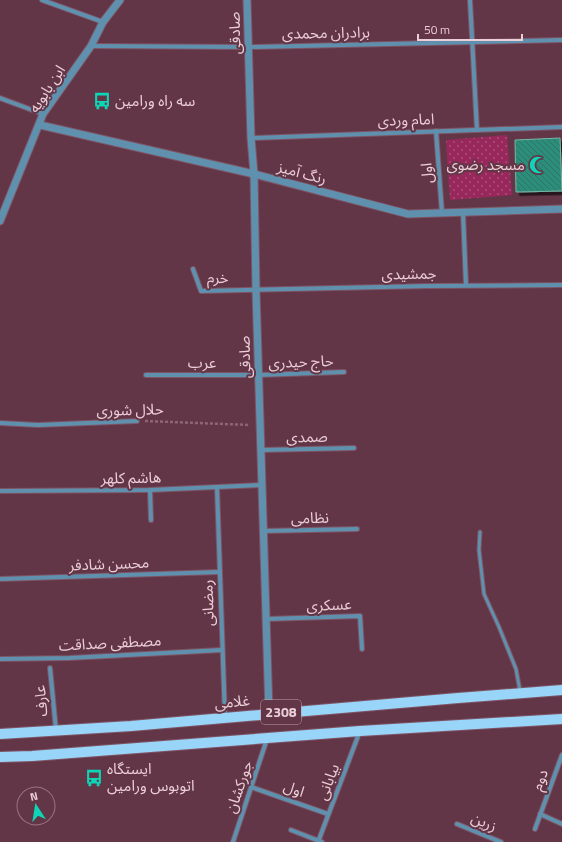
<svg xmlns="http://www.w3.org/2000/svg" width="562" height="842" font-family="'Titillium Web','Noto Sans Arabic',sans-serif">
<defs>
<pattern id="grass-dots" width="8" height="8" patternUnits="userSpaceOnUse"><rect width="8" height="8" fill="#98275c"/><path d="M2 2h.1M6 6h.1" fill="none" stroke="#ab4f7a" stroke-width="1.8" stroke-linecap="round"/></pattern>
<pattern id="building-back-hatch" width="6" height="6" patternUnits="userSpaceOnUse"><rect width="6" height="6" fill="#2c8e7a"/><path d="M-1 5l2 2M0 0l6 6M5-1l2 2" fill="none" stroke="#357266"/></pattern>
<filter id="shadow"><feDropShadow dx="3.5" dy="3.5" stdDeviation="0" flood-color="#0009"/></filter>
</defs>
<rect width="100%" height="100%" fill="#633647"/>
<!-- grass -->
<polygon fill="url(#grass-dots)" points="507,135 512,195 450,200 446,140"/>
<!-- building -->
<polygon fill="url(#building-back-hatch)" stroke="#78b7a7" filter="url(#shadow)" points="560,138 562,191 516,192 515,140"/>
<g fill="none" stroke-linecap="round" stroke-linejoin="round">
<!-- service casing -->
<g stroke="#7e5464" stroke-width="5">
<polyline id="service" points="480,532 479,550 484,594 499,627 516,669 520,691"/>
</g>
<!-- minor casing -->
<g stroke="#7e5464" stroke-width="6">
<g id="minor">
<polyline points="42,0 103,22"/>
<polyline points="470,0 477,130"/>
<polyline points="91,46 249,47 562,40"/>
<polyline points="0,98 43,114"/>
<polyline points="436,131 442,213"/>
<polyline points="251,138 562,127"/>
<polyline points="463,212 466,285"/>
<polyline points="193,269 201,291 428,286 562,285"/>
<polyline points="146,375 259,375 344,372"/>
<polyline points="0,423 38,425 137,421"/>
<polyline points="261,450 354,448"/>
<polyline points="217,487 225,718"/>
<polyline points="150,490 151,520"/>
<polyline points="0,491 150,490 262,485"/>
<polyline points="263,531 357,529"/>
<polyline points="0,579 219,572"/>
<polyline points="266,619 360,616 362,649"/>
<polyline points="0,659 69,658 222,650"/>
<polyline points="50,668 56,730"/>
<polyline points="251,787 328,814"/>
<polyline points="540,814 562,824"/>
<polyline points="457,824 501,842"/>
<polyline points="535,829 562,755"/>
<polyline points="291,830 322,842"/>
<polyline points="233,842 267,739"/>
<polyline points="318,842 360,731"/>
</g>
</g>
<!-- tertiary casing -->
<g stroke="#7e5464" stroke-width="9">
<g id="tertiary">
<polyline points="247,0 251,138 254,174 256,291 269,713"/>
<polyline points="40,125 254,174 408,214 562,209"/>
<polyline points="0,221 43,114 91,46 103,22 120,0"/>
</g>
</g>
<!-- primary casing -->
<g stroke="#7e5464" stroke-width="12">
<g id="primary">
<polyline points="0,734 131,726 458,698 562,690"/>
<polyline points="0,757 32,756 360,731 562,719"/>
</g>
</g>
<!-- path -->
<polyline stroke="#8d6574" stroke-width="2.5" stroke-dasharray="3 2" stroke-linecap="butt" points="145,421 250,425"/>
<!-- service -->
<use href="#service" stroke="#5f91af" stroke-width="3"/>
<!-- minor -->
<use href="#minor" stroke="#5f91af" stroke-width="4"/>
<!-- tertiary -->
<use href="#tertiary" stroke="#5f91af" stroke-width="7"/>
<!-- primary -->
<use href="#primary" stroke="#99d4f9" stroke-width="10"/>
</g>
<!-- icons -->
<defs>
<g id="bus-bare" transform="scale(1.38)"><path d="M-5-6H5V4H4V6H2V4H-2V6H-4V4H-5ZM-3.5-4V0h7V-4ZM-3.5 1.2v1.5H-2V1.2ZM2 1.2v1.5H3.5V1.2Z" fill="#0dd5b5" stroke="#633647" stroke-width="2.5" paint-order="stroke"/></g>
<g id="mosque-bare" transform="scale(1.38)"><path d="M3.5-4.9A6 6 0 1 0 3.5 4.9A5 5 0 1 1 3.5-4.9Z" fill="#0dd5b5" stroke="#633647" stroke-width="2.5" paint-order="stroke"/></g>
</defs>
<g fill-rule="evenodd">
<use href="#bus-bare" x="102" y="101"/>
<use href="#mosque-bare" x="538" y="165"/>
<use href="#bus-bare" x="94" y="778"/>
</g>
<g text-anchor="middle" stroke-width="4" stroke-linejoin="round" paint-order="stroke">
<!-- shield labels -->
<rect fill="#633647" stroke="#c2a0ac" stroke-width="1" x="261" y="700" width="40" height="24" rx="3"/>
<g font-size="14" font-weight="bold" fill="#ebced7">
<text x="281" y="717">2308</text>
</g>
<!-- street labels -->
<g font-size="15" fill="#ebced7" stroke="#633647">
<text transform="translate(235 33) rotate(-92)" y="5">صادقی</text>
<text transform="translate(326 33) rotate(-1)" y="5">برادران محمدی</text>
<text transform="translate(47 89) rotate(-57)" y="5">ابن بابویه</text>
<text transform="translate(406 120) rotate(-2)" y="5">امام وردی</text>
<text transform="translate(302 173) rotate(15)" y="5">رنگ آمیز</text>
<text transform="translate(427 173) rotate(-94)" y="5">اول</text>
<text transform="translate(409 274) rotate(-1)" y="5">جمشیدی</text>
<text transform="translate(218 278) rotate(3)" y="5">خرم</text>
<text transform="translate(245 357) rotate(-92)" y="5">صادقی</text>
<text transform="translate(301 362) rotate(-2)" y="5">حاج حیدری</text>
<text x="202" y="368">عرب</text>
<text transform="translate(130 410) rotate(-1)" y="5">حلال شوری</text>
<text transform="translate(307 437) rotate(-1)" y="5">صمدی</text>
<text transform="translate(131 478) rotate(-1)" y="5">هاشم کلهر</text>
<text transform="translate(310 518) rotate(-1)" y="5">نظامی</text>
<text transform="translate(109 564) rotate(-2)" y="5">محسن شادفر</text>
<text transform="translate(208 603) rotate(-92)" y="5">رمضانی</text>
<text transform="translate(329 605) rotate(-2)" y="5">عسکری</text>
<text transform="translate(110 643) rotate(-3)" y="5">مصطفی صداقت</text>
<text transform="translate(41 701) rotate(-95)" y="5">عارف</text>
<text transform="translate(232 702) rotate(-6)" y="5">غلامی</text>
<text transform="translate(540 780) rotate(-70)" y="5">دوم</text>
<text transform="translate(328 782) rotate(-69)" y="5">بیابانی</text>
<text transform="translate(239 787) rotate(-71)" y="5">جورکشان</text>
<text transform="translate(294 789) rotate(19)" y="5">اول</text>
<text transform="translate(484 822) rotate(23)" y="5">زرین</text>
</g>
<!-- poi labels -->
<g font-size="15" fill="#ebced7" stroke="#633647" text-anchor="start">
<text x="115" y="106">سه راه ورامین</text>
<text x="525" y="170" text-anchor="end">مسجد رضوی</text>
<text x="107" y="774">ایستگاه<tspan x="107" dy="17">اتوبوس ورامین</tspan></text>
</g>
</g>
<!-- north arrow -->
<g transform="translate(36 806) rotate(348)"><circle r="19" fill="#633647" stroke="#997381"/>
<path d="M0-3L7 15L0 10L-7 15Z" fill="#0dd5b5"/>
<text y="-6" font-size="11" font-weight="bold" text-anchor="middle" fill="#ebced7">N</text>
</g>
<!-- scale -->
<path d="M418 34v6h104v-6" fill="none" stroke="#ebced7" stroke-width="2"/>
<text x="424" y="34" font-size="12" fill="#ebced7" stroke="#633647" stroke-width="3" paint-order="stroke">50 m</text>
</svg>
